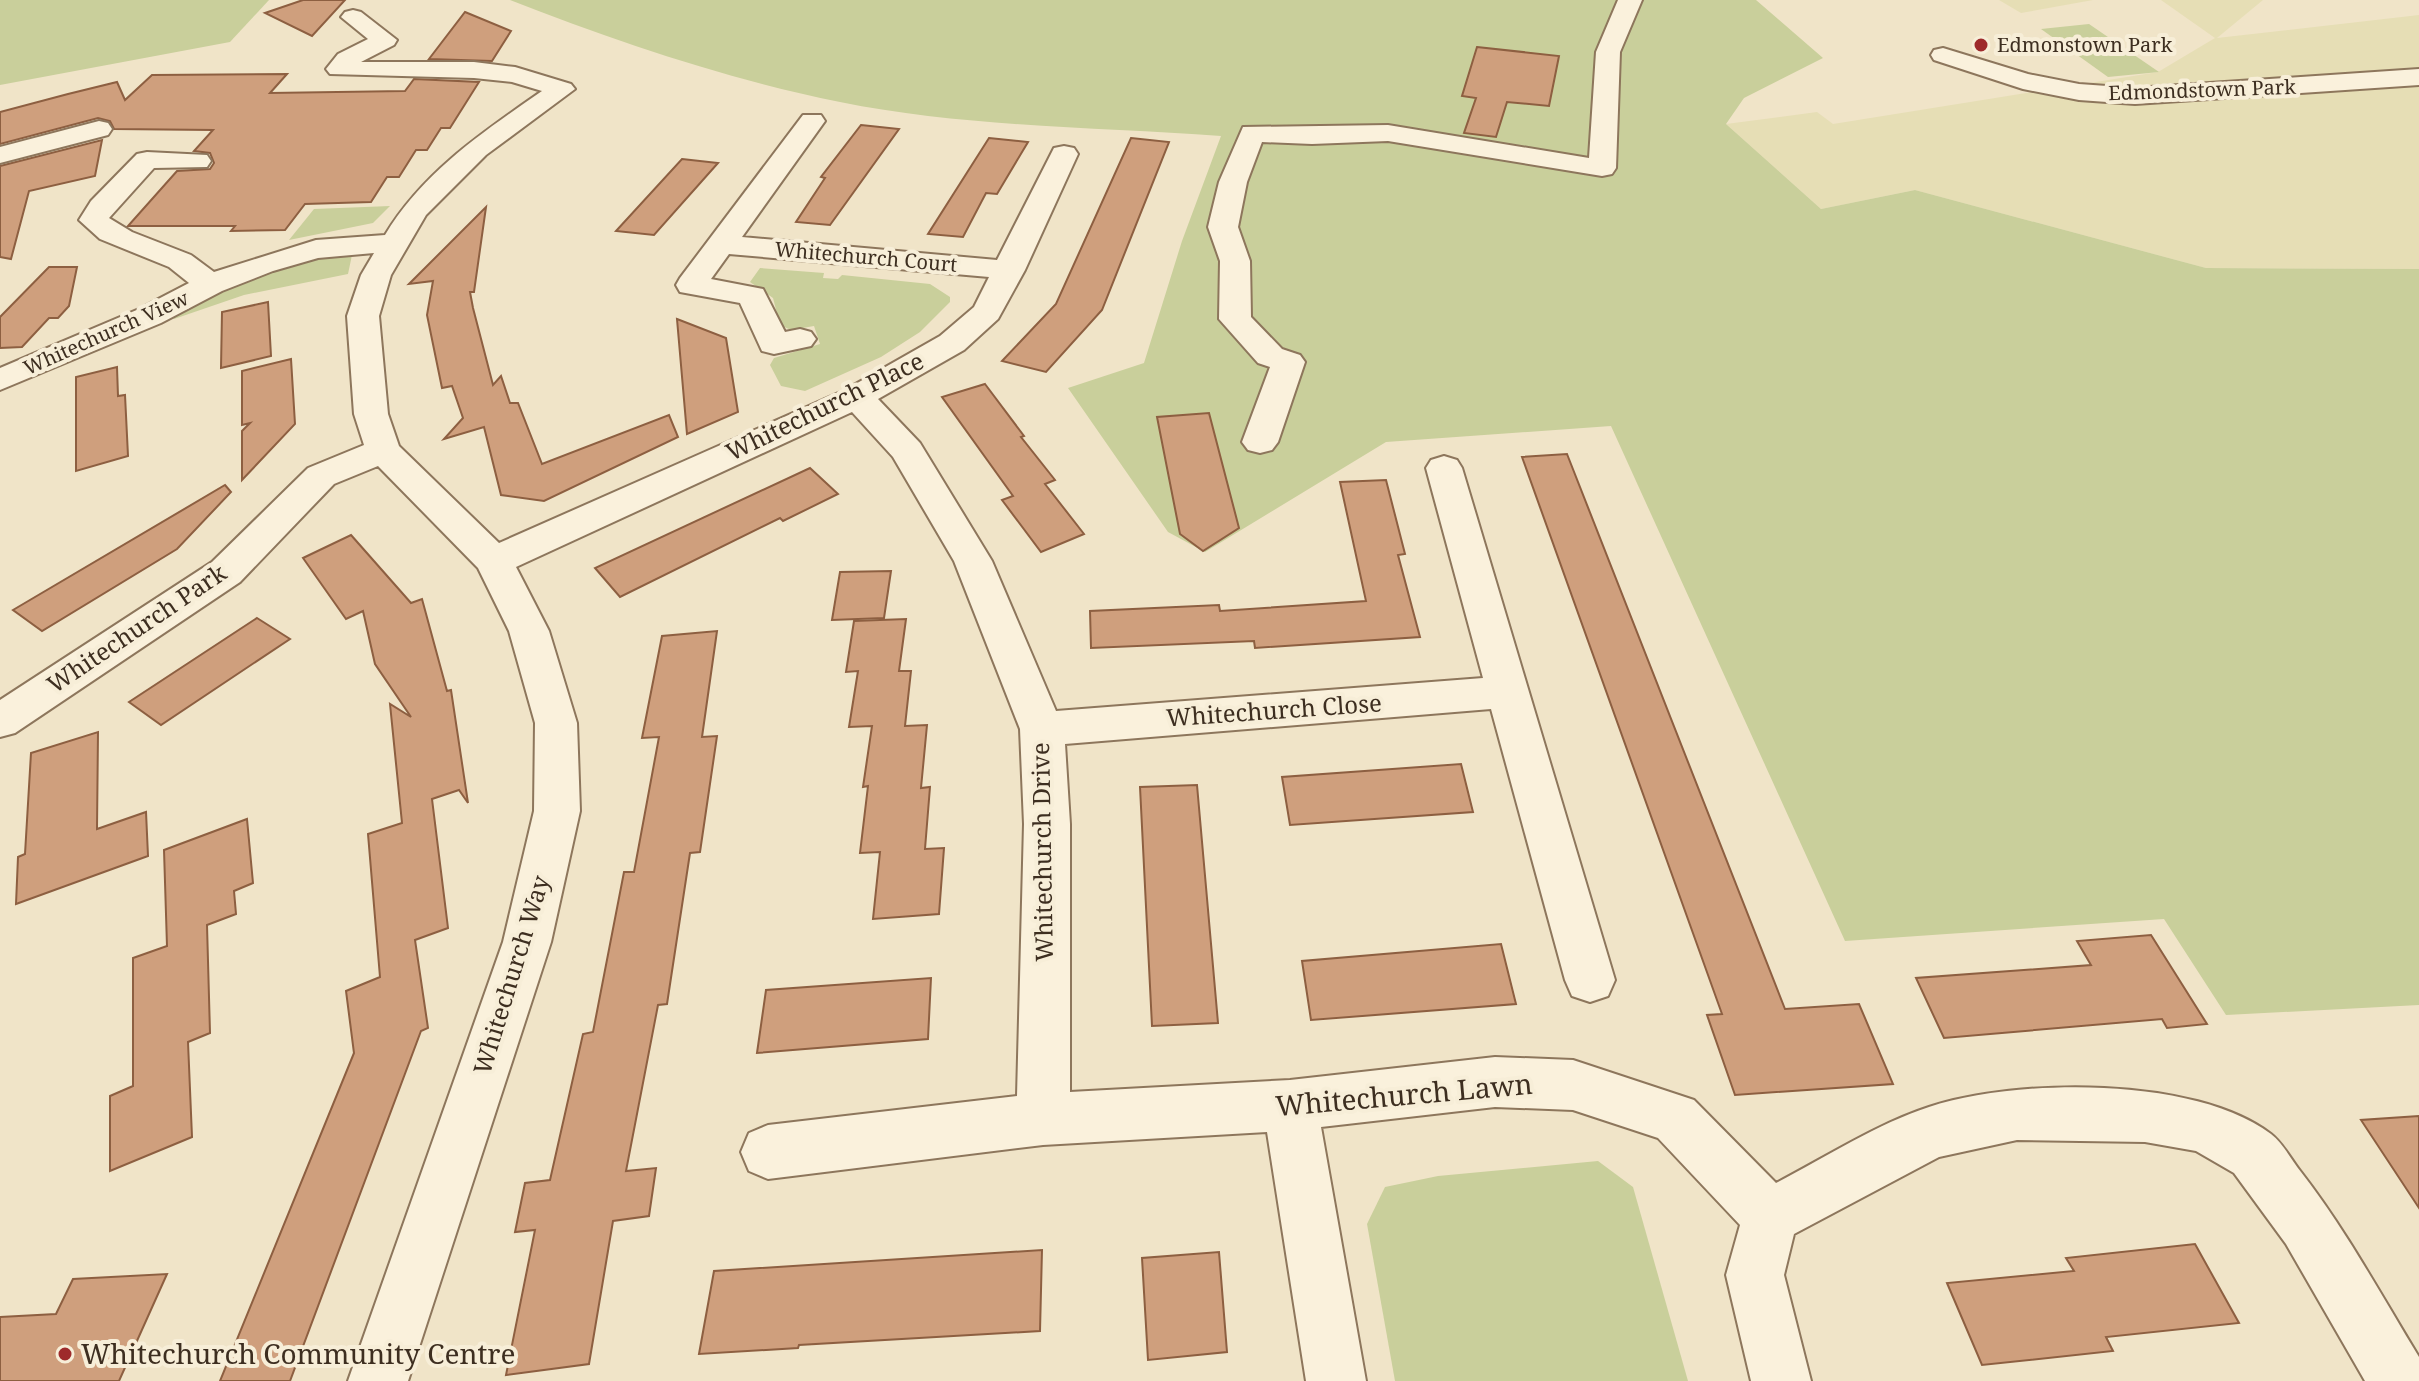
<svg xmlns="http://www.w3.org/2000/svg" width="2419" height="1381" font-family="'Noto Serif',serif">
<rect width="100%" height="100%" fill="#f0e4c8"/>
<!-- farmland -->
<g fill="#e6deb5">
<polygon points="1999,0 2093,0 2021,13"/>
<polygon points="2161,0 2263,0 2217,38 2419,15 2419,269 2206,268 1915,190 1821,209 1726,124 1817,112 1833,124 2158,72 2215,38"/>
</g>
<!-- green -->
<g fill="#c9cf9b">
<polygon points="0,0 269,0 230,42 0,85"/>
<path d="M 510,0 L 1756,0 L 1823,58 L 1744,98 L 1726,124 L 1821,209 L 1915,190 L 2206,268 L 2419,269 L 2419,1005 L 2226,1015 L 2164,919 L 1845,941 L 1611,426 L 1386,442 L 1205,552 L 1168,532 L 1068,388 L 1144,363 L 1182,241 L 1221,136 C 1097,127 963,127 840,102 C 727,79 617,42 510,0 Z"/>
<polygon points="2089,24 2159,72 2108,77 2041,29"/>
<polygon points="390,206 373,223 289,240 314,209"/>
<path d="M 337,253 L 352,255 L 348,274 L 244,295 L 174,319 L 170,313 C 223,285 279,266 337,253 Z"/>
<polygon points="760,268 824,273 823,278 838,279 842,275 930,284 950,297 950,302 920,332 881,357 805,391 781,386 770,365 774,358 820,344 814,326 791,330 780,325 773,298 750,282"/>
<polygon points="1598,1161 1633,1187 1688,1381 1395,1381 1367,1224 1385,1187 1438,1176"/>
</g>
<!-- building -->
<g fill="#cf9f7d" stroke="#8d5f41" stroke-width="2">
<polygon points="303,0 345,0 312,36 265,13"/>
<polygon points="465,12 511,31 492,61 429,59"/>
<polygon points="1477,47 1559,56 1549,106 1507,102 1496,137 1464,133 1476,98 1462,96"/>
<polygon points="287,74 270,93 405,91 414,79 479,82 450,128 441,128 427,150 416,150 399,177 387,177 371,202 305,204 285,230 231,231 235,226 128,226 177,171 210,169 214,163 210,153 194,151 213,130 114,129 110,121 98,118 0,144 0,112 68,94 117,82 125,100 152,75"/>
<polygon points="861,125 899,129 830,225 796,222 825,178 821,177"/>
<polygon points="989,138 1028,142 997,194 986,193 963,237 928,234"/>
<polygon points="1131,138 1169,142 1102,310 1046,372 1002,361 1056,304"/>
<polygon points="102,140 95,176 29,191 11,259 0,257 0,166"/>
<polygon points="682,159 718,163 654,235 616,231"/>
<polygon points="486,207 474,292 470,292 473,308 493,385 501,376 510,403 518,403 542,464 669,415 678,437 544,501 501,495 484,427 444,439 463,418 452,386 442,388 427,315 433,281 409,284"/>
<polygon points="49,267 77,267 69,306 58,318 49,318 22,347 0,348 0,317"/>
<polygon points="268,302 271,356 221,368 222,312"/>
<polygon points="677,319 726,338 738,412 687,434"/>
<polygon points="291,359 295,424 242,480 242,431 250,423 242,425 242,371"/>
<polygon points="117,367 118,396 125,395 128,456 76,471 76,377"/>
<polygon points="985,384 1024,436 1021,437 1055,480 1045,484 1084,534 1041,552 1002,500 1013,496 942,397"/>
<polygon points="1209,413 1239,528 1203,551 1180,534 1157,417"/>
<polygon points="1567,454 1785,1009 1859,1004 1893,1084 1735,1095 1707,1015 1722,1014 1522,457"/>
<polygon points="810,468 838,494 783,521 780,518 620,597 595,568"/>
<polygon points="1386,480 1405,554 1398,555 1420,637 1255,648 1254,641 1091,648 1090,611 1219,605 1220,611 1366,601 1340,482"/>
<polygon points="225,485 231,492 177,549 42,631 13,610"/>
<polygon points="351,535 411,603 422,599 447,691 451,690 468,803 459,790 432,799 448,928 415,940 428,1028 421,1031 290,1381 220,1381 354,1053 346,991 380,977 368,834 402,823 390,704 411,717 375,664 363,611 346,619 303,558"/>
<polygon points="891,571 884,618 832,620 840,572"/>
<polygon points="257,618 290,639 161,725 129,702"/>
<polygon points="906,619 899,671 911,671 905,726 927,725 921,788 930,787 925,849 944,848 939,914 873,919 880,852 860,853 868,786 863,787 872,726 849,727 858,671 846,672 854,621"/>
<polygon points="717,631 702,737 717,736 700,852 690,853 667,1004 658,1005 626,1171 656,1168 649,1216 613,1221 589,1364 506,1375 535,1230 515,1232 525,1183 550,1180 583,1034 593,1032 624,872 634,872 659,737 642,738 662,636"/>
<polygon points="98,732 97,829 146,812 148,856 16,904 18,857 25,854 31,753"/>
<polygon points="1461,764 1473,812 1290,825 1282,777"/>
<polygon points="1197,785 1218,1023 1152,1026 1140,787"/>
<polygon points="247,819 253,883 234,891 236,914 207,925 210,1033 188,1042 192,1137 110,1171 110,1096 133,1086 133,958 167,946 164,850"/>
<polygon points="2151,935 2207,1024 2167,1028 2162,1019 1944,1038 1916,978 2091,965 2077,941"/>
<polygon points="1501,944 1516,1004 1311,1020 1302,961"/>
<polygon points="931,978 928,1039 757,1053 766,990"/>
<polygon points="2419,1116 2419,1208 2361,1120"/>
<polygon points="2195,1244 2239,1323 2106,1337 2113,1351 1982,1365 1947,1283 2074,1271 2066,1258"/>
<polygon points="1042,1250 1040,1331 799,1345 798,1348 699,1354 714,1271"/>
<polygon points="1219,1252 1227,1352 1148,1360 1142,1258"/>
<polygon points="167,1274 119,1381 0,1381 0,1317 56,1314 73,1279"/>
</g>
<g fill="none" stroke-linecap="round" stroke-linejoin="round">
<!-- minor casing -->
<g stroke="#8d765c" stroke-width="4">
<g id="minor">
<polygon points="1618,0 1642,0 1620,52 1616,168 1612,174 1602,176 1388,141 1312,144 1262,142 1247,182 1238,227 1250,261 1251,317 1282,349 1300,355 1305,362 1278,442 1272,450 1260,453 1248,450 1242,442 1270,367 1258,363 1219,319 1220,261 1208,227 1219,182 1243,127 1388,125 1589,158 1596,52"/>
<path d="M 353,10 L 361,12 L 397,40 L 394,45 L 361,62 L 474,62 L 515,67 L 571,84 L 575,89 L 486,155 L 426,215 L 391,275 L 379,316 L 388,414 L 399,446 L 499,543 L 845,390 L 940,336 L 974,307 L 989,277 L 729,254 L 711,279 L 763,289 L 785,332 L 800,329 L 811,332 L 816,339 L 811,346 L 774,354 L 762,351 L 740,303 L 680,292 L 676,285 L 680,278 L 803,115 L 821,115 L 825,121 L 742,237 L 997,260 L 1054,148 L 1064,146 L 1074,148 L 1078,154 L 1025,270 L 998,319 L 964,350 L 878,399 L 920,443 L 992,561 L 1056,711 L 1483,678 L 1426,468 L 1431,460 L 1444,456 L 1457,460 L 1462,468 L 1615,980 L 1608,996 L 1590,1002 L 1572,996 L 1565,980 L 1491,709 L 1065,744 L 1070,824 L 1070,1092 L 1290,1080 L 1495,1057 L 1573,1060 L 1694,1100 L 1776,1183 C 1824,1158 1879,1123 1929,1107 C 2017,1078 2195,1076 2271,1134 C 2283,1143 2292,1161 2301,1172 C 2346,1230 2381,1295 2419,1357 L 2419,1381 L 2365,1381 L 2286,1244 L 2234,1173 L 2196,1151 L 2145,1142 L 2017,1140 L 1939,1157 L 1794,1234 L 1784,1275 L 1811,1381 L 1751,1381 L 1726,1275 L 1740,1225 L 1658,1138 L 1573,1110 L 1495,1107 L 1321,1127 L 1366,1381 L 1306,1381 L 1267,1132 L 1043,1145 L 768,1179 L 749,1171 L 741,1152 L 749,1133 L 768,1125 L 1017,1096 L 1024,824 L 1020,729 L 954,561 L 893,457 L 852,412 L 516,567 L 549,631 L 577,723 L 580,811 L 551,942 L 408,1381 L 348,1381 L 503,942 L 534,811 L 535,723 L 509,631 L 478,568 L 378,466 L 334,484 L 240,582 L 15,733 L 0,737 L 0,700 L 212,562 L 308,468 L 364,445 L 354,414 L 347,316 L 361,275 L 374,253 L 318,258 L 273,271 L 222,291 L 161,323 L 0,390 L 0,368 L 139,309 L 189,283 L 169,267 L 100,239 L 79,220 L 91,201 L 137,154 L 147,152 L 207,155 L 211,161 L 207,167 L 154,168 L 109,218 L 132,232 L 191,255 L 214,272 L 316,240 L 385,235 C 423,172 483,132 542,91 L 512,82 L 474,78 L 330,74 L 326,69 L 338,54 L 368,39 L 341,17 L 345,12 Z"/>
<polygon points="1943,48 2028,74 2079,84 2135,88 2419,69 2419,85 2135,104 2079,100 2023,89 1934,60 1931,55 1934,50"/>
<polygon points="99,121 108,123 112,129 108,135 0,163 0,147"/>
</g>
</g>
<!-- minor -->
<use href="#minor" fill="#faf1dc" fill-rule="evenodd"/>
</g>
<!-- markers -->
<g fill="#9e2a2b" stroke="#f7eed8" stroke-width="3">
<circle cx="1981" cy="45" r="8"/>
<circle cx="65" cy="1354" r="8"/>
</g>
<g text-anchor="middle" stroke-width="8" stroke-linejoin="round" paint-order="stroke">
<!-- far-poi labels -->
<g font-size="20" fill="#3d2e20" stroke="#f7eed8" text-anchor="start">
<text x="1997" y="52">Edmonstown Park</text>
</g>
<!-- far-street labels -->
<g font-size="20" fill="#3d2e20" stroke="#f7eed8">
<text transform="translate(2202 90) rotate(-2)" y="7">Edmondstown Park</text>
<text transform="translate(866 257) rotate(5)" y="7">Whitechurch Court</text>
<text transform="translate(106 333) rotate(-24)" y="7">Whitechurch View</text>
</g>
<!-- street labels -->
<g font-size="24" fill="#3d2e20" stroke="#f7eed8">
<text transform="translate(825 407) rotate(-26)" y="8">Whitechurch Place</text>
<text transform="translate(137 629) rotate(-34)" y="8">Whitechurch Park</text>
<text transform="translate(1274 711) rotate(-4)" y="8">Whitechurch Close</text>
<text transform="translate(1043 852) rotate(-91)" y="8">Whitechurch Drive</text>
<text transform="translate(512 975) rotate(-73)" y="8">Whitechurch Way</text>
</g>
<!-- near-street labels -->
<g font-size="28" fill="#3d2e20" stroke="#f7eed8">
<text transform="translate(1404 1095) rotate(-5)" y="10">Whitechurch Lawn</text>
</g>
<!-- near-poi labels -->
<g font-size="28" fill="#3d2e20" stroke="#f7eed8" text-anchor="start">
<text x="81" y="1364">Whitechurch Community Centre</text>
</g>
</g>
</svg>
